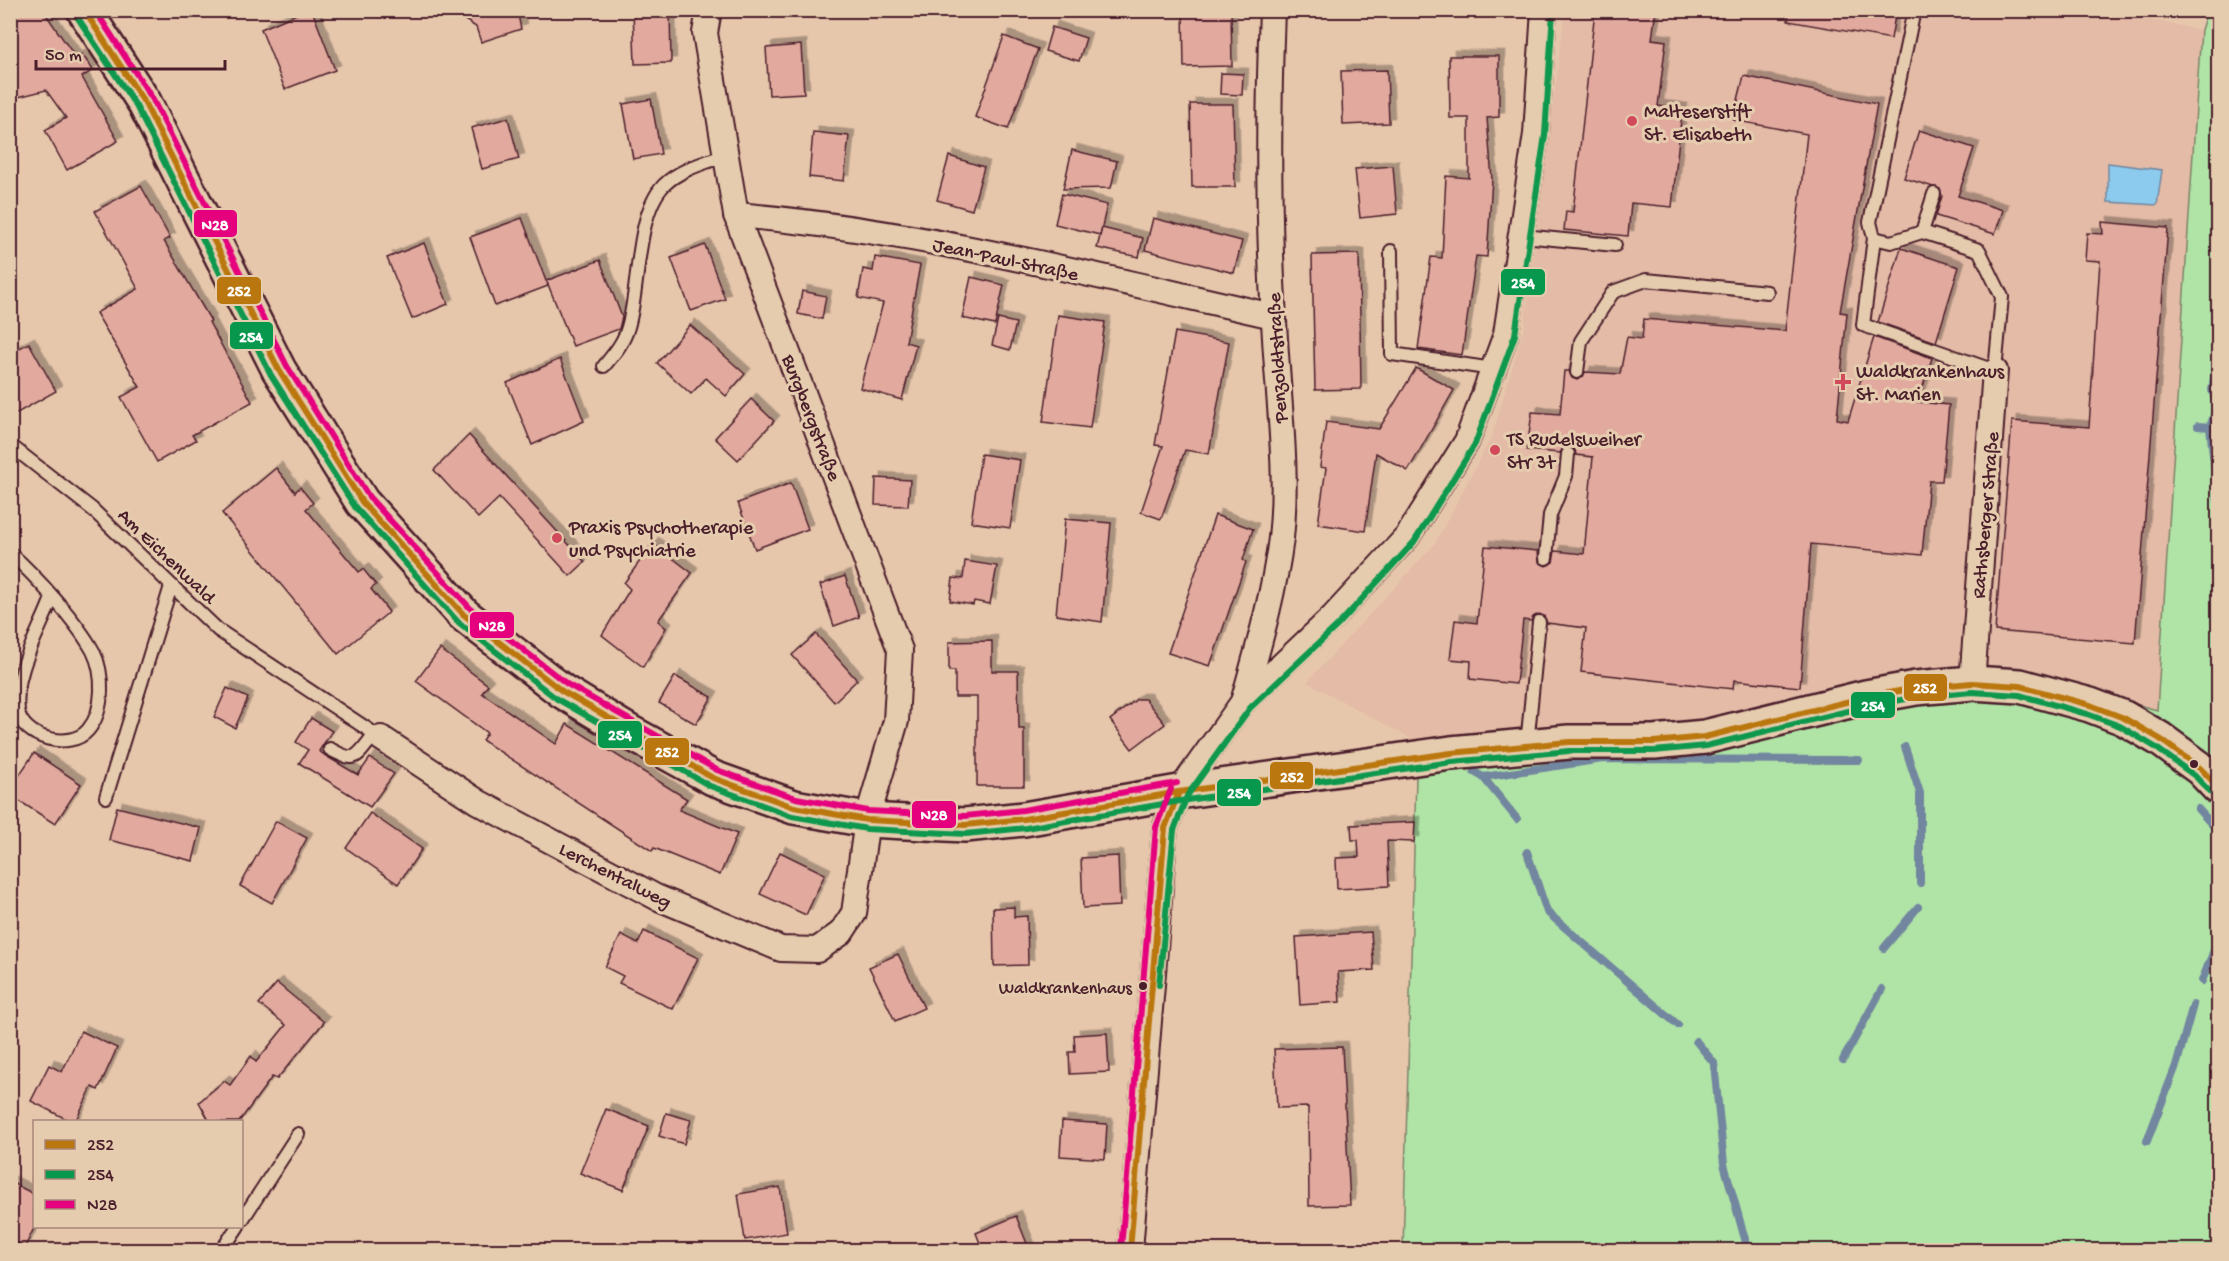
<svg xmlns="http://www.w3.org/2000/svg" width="2229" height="1261" font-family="'Gochi Hand',sans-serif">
<defs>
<filter id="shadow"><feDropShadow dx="5.5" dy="-5.5" stdDeviation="0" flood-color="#0004"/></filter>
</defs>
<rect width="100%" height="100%" fill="#e7c7ac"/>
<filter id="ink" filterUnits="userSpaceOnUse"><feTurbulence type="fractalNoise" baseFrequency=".0167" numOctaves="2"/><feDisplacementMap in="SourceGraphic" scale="12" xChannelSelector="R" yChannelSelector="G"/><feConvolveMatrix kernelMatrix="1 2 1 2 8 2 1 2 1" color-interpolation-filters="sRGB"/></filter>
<g filter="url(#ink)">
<!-- built -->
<polygon fill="#e3bba6" points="2103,10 2201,30 2158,710 2102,695 1417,742 1307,682 1434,545 1492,436 1524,328 1565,11"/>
<!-- green -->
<polygon fill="#b0e4a6" stroke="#7d8268" stroke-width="1.5" points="2207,11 2218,11 2218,1250 1403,1250 1417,742 1660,731 1826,698 2102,695 2157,710 2201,30"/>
<!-- water -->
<polygon fill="#8ccbed" stroke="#72869f" stroke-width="1.5" points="2108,163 2162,170 2157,205 2108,202"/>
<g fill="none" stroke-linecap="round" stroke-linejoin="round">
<!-- stream -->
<g stroke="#72869f" stroke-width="8">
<polyline points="2218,354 2212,390 2217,406 2210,427 2218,501"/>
<polyline points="2198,426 2210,427"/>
<polyline points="1905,747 1920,793 1920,883"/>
<polyline points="1474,772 1483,777 1603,759 1859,760"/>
<polyline points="1483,777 1517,819"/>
<polyline points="2198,809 2218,831"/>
<polyline points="1527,852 1547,912 1678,1025"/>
<polyline points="1884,948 1918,907"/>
<polyline points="2202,981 2218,940"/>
<polyline points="1696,1041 1714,1063 1724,1164 1748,1250"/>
<polyline points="1843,1060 1882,989"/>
<polyline points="2147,1141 2177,1063 2193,1005"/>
</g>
</g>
<!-- building -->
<g fill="#e2aa9e" stroke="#4a1f2b" stroke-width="1.5" filter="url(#shadow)">
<polygon points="10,10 43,10 76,58 82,54 93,70 82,77 118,141 67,170 45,130 66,118 46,90 10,99"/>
<polygon points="306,10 312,10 335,70 285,89 261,29"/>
<polygon points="449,10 517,10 521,29 481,42 476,27"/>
<polygon points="633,10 670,10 671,63 635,64"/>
<polygon points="1183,10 1231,10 1232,66 1184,67"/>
<polygon points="1595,10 1656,10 1652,39 1666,41 1658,106 1682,109 1672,207 1631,203 1628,236 1564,230 1566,211 1573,212"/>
<polygon points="1789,10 1896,10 1891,39 1788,21"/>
<polygon points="1052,27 1086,38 1079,61 1045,51"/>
<polygon points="1004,36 1038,49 1008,129 975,117"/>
<polygon points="801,45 804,93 769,95 766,48"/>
<polygon points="1449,56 1499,56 1499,117 1487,118 1492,179 1487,257 1476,256 1462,355 1418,349 1431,257 1442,258 1446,176 1469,178 1469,118 1450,118"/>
<polygon points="1387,70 1389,123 1343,125 1341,71"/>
<polygon points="1221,73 1243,74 1242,95 1220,94"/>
<polygon points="1744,76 1877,104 1840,312 1847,313 1837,419 1848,421 1874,337 1932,358 1918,402 1949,405 1942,481 1929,481 1922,555 1811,544 1800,687 1734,680 1733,689 1581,672 1586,628 1547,623 1544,616 1539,614 1533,617 1531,621 1523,620 1516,684 1470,679 1471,661 1450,659 1455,620 1477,623 1485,546 1538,551 1539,562 1546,566 1553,562 1555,551 1584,554 1593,457 1576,455 1575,450 1569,446 1564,447 1560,453 1527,450 1532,412 1560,414 1564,371 1569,371 1572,378 1577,380 1583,377 1585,372 1620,374 1627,337 1642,339 1644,319 1785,331 1807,134 1733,120"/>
<polygon points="651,99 661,154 633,159 623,104"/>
<polygon points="1190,104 1233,104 1235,187 1192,187"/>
<polygon points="508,118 519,159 482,169 471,128"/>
<polygon points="1919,130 1974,148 1958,196 2003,210 1995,234 1936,216 1942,196 1940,189 1904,178"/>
<polygon points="813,132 849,136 844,181 809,177"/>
<polygon points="1072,150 1117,161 1111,188 1063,189"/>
<polygon points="949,156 984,167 972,210 937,200"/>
<polygon points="1393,166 1397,214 1360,218 1355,169"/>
<polygon points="141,186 170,238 164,241 211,321 209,322 252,402 192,435 196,440 157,462 121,397 140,387 96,313 138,289 95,211"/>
<polygon points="1062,194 1107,205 1100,235 1055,224"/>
<polygon points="522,218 546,281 600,260 622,317 619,329 573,346 547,282 548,286 495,306 470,237"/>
<polygon points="1153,218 1242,241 1234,273 1145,250"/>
<polygon points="2102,222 2168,228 2135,643 1995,631 2012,421 2089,427 2100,261 2085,260 2087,233 2103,234"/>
<polygon points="1102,228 1143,238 1139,257 1097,248"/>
<polygon points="424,243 448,304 412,319 387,258"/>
<polygon points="705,245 725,299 691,311 671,258"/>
<polygon points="1901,248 1959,267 1936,342 1878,322"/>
<polygon points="1359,254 1361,389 1315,390 1312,255"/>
<polygon points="875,257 920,265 906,342 916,345 902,400 860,388 883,303 858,298 863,269 873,271"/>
<polygon points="971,277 1004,285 995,325 962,318"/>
<polygon points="802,291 826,296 822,319 798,314"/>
<polygon points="1058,315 1105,322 1090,428 1043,422"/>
<polygon points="998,319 1016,323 1010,350 992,345"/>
<polygon points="690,325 745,374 726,396 706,378 691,394 657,363"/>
<polygon points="1175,332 1229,342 1209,454 1185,450 1161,519 1141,512 1163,446 1155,445"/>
<polygon points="29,343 56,391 10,417 10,353"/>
<polygon points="560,359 584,421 532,445 507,383"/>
<polygon points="1416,368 1454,390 1408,471 1376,453 1365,531 1318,524 1326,468 1320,467 1326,422 1379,429"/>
<polygon points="751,399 774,421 738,460 715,438"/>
<polygon points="469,435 585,562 570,576 499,498 478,518 434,470"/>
<polygon points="981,454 1020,460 1010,528 971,522"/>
<polygon points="276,468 295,492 300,487 313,503 306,509 359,572 363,569 376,585 371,589 389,612 338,654 222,513"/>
<polygon points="876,478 910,480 908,506 875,505"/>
<polygon points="791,483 808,529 755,549 738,503"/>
<polygon points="1215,515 1253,529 1243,560 1246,562 1210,666 1168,653"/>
<polygon points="1065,519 1111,523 1102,622 1056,615"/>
<polygon points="653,543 692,573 658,621 666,628 643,667 602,635 630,589 624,583"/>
<polygon points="965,561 997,566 990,604 974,601 973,605 950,601 953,578 963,579"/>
<polygon points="845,576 859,617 834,626 820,585"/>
<polygon points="816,634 857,680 834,702 792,655"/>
<polygon points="992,641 992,671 1018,671 1019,729 1024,729 1024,786 977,786 977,697 955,697 955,671 949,671 949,642"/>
<polygon points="440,649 488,685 482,693 556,744 567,724 687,799 679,810 737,834 720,875 654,848 652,851 482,740 487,733 416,681"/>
<polygon points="675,676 712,697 696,724 659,703"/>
<polygon points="227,688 248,698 235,728 214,717"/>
<polygon points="1137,699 1145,699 1165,724 1132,749 1110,720"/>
<polygon points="311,718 332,731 319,751 326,756 358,775 370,758 394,774 370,807 299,763 308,750 296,742"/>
<polygon points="34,753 81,784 55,824 10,795 10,789"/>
<polygon points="117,807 201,828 193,861 109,840"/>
<polygon points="370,813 422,849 398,884 346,848"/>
<polygon points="276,821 307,838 272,903 240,886"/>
<polygon points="1415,822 1414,842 1387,841 1389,886 1337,889 1336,858 1359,857 1358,840 1352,840 1351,825"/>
<polygon points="780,852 825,874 806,915 760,894"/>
<polygon points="1118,856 1120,906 1083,908 1081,858"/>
<polygon points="1014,907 1014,917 1027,916 1028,965 994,966 993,908"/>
<polygon points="644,931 698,958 673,1009 619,983 623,976 605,967 621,935 638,944"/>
<polygon points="1371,932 1374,970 1338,972 1340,1002 1300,1005 1296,937"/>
<polygon points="898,954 924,1008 895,1021 869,967"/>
<polygon points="277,983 324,1022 277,1079 272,1077 239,1122 210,1122 199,1102 224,1081 230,1085 251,1056 256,1062 286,1025 259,1004"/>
<polygon points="81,1031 117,1048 98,1090 92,1087 75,1122 72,1122 31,1101 49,1065 62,1072"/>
<polygon points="1107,1033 1109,1072 1070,1074 1069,1052 1075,1052 1074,1035"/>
<polygon points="1342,1047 1350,1205 1309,1206 1308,1107 1277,1108 1274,1049"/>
<polygon points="606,1109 649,1126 623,1190 580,1173"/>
<polygon points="666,1113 691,1120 684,1144 659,1136"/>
<polygon points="1062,1121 1107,1124 1105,1159 1060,1156"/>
<polygon points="10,1182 34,1194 34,1228 25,1247 10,1240"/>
<polygon points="780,1187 787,1233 745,1240 738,1194"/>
<polygon points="1016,1216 1030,1251 983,1251 976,1233"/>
</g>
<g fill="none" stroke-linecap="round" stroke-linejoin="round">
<!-- lane casing -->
<g stroke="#4a1f2b" stroke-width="16">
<g id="lane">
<polyline points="1922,232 1934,194"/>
<polyline points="1523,236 1615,245"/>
<polyline points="1874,238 1863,325 1995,371 2002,297 1979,250 1922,232 1891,242 1874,238 1870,222 1914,10"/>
<polyline points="1391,251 1392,354 1493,369"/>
<path d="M 604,366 C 614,354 624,342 628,327 C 640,288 635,215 664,185 C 680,169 705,163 726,155"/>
<polyline points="1577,372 1581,341 1613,292 1646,280 1767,292"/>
<polyline points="10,445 92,509 218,630 381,738"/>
<path d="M 10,553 C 36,576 77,622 93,651 C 104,673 105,710 88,730 C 70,751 22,738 18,711 C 13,673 39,633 52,598"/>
<polyline points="1546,558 1550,515 1566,476 1568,454"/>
<polyline points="1527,745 1539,622"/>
<path d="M 330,749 C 358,765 356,756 375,734"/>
<polyline points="106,797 171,586"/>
<polyline points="242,1220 298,1134"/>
<polyline points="222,1250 238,1226"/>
</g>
</g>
<!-- street casing -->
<g stroke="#4a1f2b" stroke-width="28">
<g id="street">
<path d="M 736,215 C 918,230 1096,276 1273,316"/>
<polyline points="1972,683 1995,371"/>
<path d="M 1243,702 C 1258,648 1274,594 1281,538 C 1289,467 1277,391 1274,320 C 1268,217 1268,113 1272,10"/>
<polyline points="381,738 478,802 656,897 781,949 817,950 841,933 854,913 867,820 896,721 900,650 736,215 705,33 709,10"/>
<polyline points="1130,1250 1165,828 1179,792 1243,702 1333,617 1407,537 1467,441 1506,334 1536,134 1544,10"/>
</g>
</g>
<!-- secondary casing -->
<g stroke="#4a1f2b" stroke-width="38">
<polyline id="secondary" points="84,10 144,102 279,370 362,502 464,615 562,691 631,733 713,778 794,807 867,820 965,825 1024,819 1179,792 1451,753 1569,742 1654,742 1705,737 1866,697 1916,688 1972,683 2020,686 2090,705 2124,718 2160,739 2201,769 2218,787"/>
</g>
<!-- lane -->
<use href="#lane" stroke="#e6ccae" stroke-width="12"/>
<!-- street -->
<use href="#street" stroke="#e6ccae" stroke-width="24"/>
<!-- secondary -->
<use href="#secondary" stroke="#e6ccae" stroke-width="33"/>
<!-- bus-1 casing -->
<g stroke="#e6ccae" stroke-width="10">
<g id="bus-1">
<polyline points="84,10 144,102 279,370 362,502 464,615 562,691 713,778 794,807 867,820 965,825 1024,819 1179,792 1451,753 1569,742 1654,742 1705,737 1866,697 1916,688 1972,683 2020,686 2090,705 2124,718 2160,739 2201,769 2218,787"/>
<polyline points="1130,1250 1165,828 1179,792"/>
</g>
</g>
<!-- bus-2 casing -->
<g stroke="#e6ccae" stroke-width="10">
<g id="bus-2">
<polyline points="76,15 136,106 271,375 355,507 458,622 557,699 710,786 792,816 867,829 966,834 1026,828 1180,801 1452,762 1569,751 1654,751 1706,746 1868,706 1917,697 1972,692 2019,695 2087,714 2120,726 2155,747 2195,776 2211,793"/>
<polyline points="1159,985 1174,830 1187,796 1250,708 1339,624 1414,542 1475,444 1515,335 1545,135 1553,11"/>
</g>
</g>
<!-- bus-3 casing -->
<g stroke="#e6ccae" stroke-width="10">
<g id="bus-3">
<polyline points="95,10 152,98 287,366 369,497 470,608 567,684 717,770 796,798 868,811 965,816 1023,810 1177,783"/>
<polyline points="1121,1249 1156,827 1171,789"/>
</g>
</g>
<!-- bus-1 -->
<use href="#bus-1" stroke="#ba770f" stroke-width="6"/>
<!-- bus-2 -->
<use href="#bus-2" stroke="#07984d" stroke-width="6"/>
<!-- bus-3 -->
<use href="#bus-3" stroke="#e5007d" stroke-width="6"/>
</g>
</g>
<!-- markers -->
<g fill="#d1495b" stroke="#e6ccae" stroke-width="2">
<circle cx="1632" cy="121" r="6"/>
<path d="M1840 373h6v6h6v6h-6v6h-6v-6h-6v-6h6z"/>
<circle cx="1495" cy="450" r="6"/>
<circle cx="557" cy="538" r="6"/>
</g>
<g fill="#4a1f2b" stroke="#e6ccae" stroke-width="2">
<circle cx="2194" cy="764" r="5"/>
<circle cx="1143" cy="986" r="5"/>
</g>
<g text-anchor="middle" stroke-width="6" stroke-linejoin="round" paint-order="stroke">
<!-- bus labels -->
<g font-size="18" fill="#4a1f2b" stroke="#e6ccae" text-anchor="end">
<text x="1132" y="993">Waldkrankenhaus</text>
</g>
<!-- poi labels -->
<g font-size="20" fill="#4a1f2b" stroke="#e6ccae" text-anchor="start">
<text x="1644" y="117">Malteserstift<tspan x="1644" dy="23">St. Elisabeth</tspan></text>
<text x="1856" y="377">Waldkrankenhaus<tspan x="1856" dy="23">St. Marien</tspan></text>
<text x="1507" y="445">TS Rudelsweiher<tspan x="1507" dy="23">Str 3t</tspan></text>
<text x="569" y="533">Praxis Psychotherapie<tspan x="569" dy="23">und Psychiatrie</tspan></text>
</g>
<!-- street labels -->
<g font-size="20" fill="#4a1f2b" stroke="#e6ccae">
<text transform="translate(1006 258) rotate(12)" y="7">Jean-Paul-Straße</text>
<text transform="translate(1276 358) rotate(-93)" y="7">Penzoldtstraße</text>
<text transform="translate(813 417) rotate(69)" y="7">Burgbergstraße</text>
<text transform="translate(1984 515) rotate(-85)" y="7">Rathsberger Straße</text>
<text transform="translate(168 555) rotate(44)" y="7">Am Eichenwald</text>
<text transform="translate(616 874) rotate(27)" y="7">Lerchentalweg</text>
</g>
</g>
<g stroke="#e6ccae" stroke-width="2">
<rect x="193" y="209" width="45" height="29" rx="6" fill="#e5007d"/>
<rect x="1500" y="268" width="46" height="28" rx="6" fill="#07984d"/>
<rect x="216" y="276" width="46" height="29" rx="6" fill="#ba770f"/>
<rect x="229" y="321" width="45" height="29" rx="6" fill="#07984d"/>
<rect x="469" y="611" width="46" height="28" rx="6" fill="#e5007d"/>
<rect x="1903" y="673" width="45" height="29" rx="6" fill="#ba770f"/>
<rect x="1850" y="691" width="46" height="28" rx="6" fill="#07984d"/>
<rect x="597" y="720" width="46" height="29" rx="6" fill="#07984d"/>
<rect x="644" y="737" width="46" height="29" rx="6" fill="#ba770f"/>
<rect x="1269" y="761" width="45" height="29" rx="6" fill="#ba770f"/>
<rect x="1216" y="778" width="46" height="29" rx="6" fill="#07984d"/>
<rect x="911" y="800" width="46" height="29" rx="6" fill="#e5007d"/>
</g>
<g font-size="16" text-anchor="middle" font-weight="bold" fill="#fff">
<text x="215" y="230">N28</text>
<text x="1523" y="288">254</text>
<text x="239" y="296">252</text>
<text x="251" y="342">254</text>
<text x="492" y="631">N28</text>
<text x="1925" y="693">252</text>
<text x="1873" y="711">254</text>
<text x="620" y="740">254</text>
<text x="667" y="757">252</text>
<text x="1292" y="782">252</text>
<text x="1239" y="798">254</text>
<text x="934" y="820">N28</text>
</g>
<!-- margin -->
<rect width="2229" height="1261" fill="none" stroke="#e6ccae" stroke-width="36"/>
<rect x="18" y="18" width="2193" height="1225" fill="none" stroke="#4a1f2b" stroke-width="2" filter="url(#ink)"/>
<!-- legend -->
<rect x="33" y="1120" width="210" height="108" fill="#e6ccae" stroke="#a8877a" stroke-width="1.5"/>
<rect x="45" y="1140" width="30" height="9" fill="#ba770f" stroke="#a8877a" stroke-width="1.5"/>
<text x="87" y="1150" font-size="18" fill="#4a1f2b">252</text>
<rect x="45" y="1170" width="30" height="9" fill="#07984d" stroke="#a8877a" stroke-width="1.5"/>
<text x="87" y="1180" font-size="18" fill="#4a1f2b">254</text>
<rect x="45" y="1200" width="30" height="9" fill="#e5007d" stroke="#a8877a" stroke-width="1.5"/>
<text x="87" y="1210" font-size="18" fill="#4a1f2b">N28</text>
<!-- scale -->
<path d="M36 60v9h189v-9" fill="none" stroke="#4a1f2b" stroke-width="3"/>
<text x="45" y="60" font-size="18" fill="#4a1f2b" stroke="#e6ccae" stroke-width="4.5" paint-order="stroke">50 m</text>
</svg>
